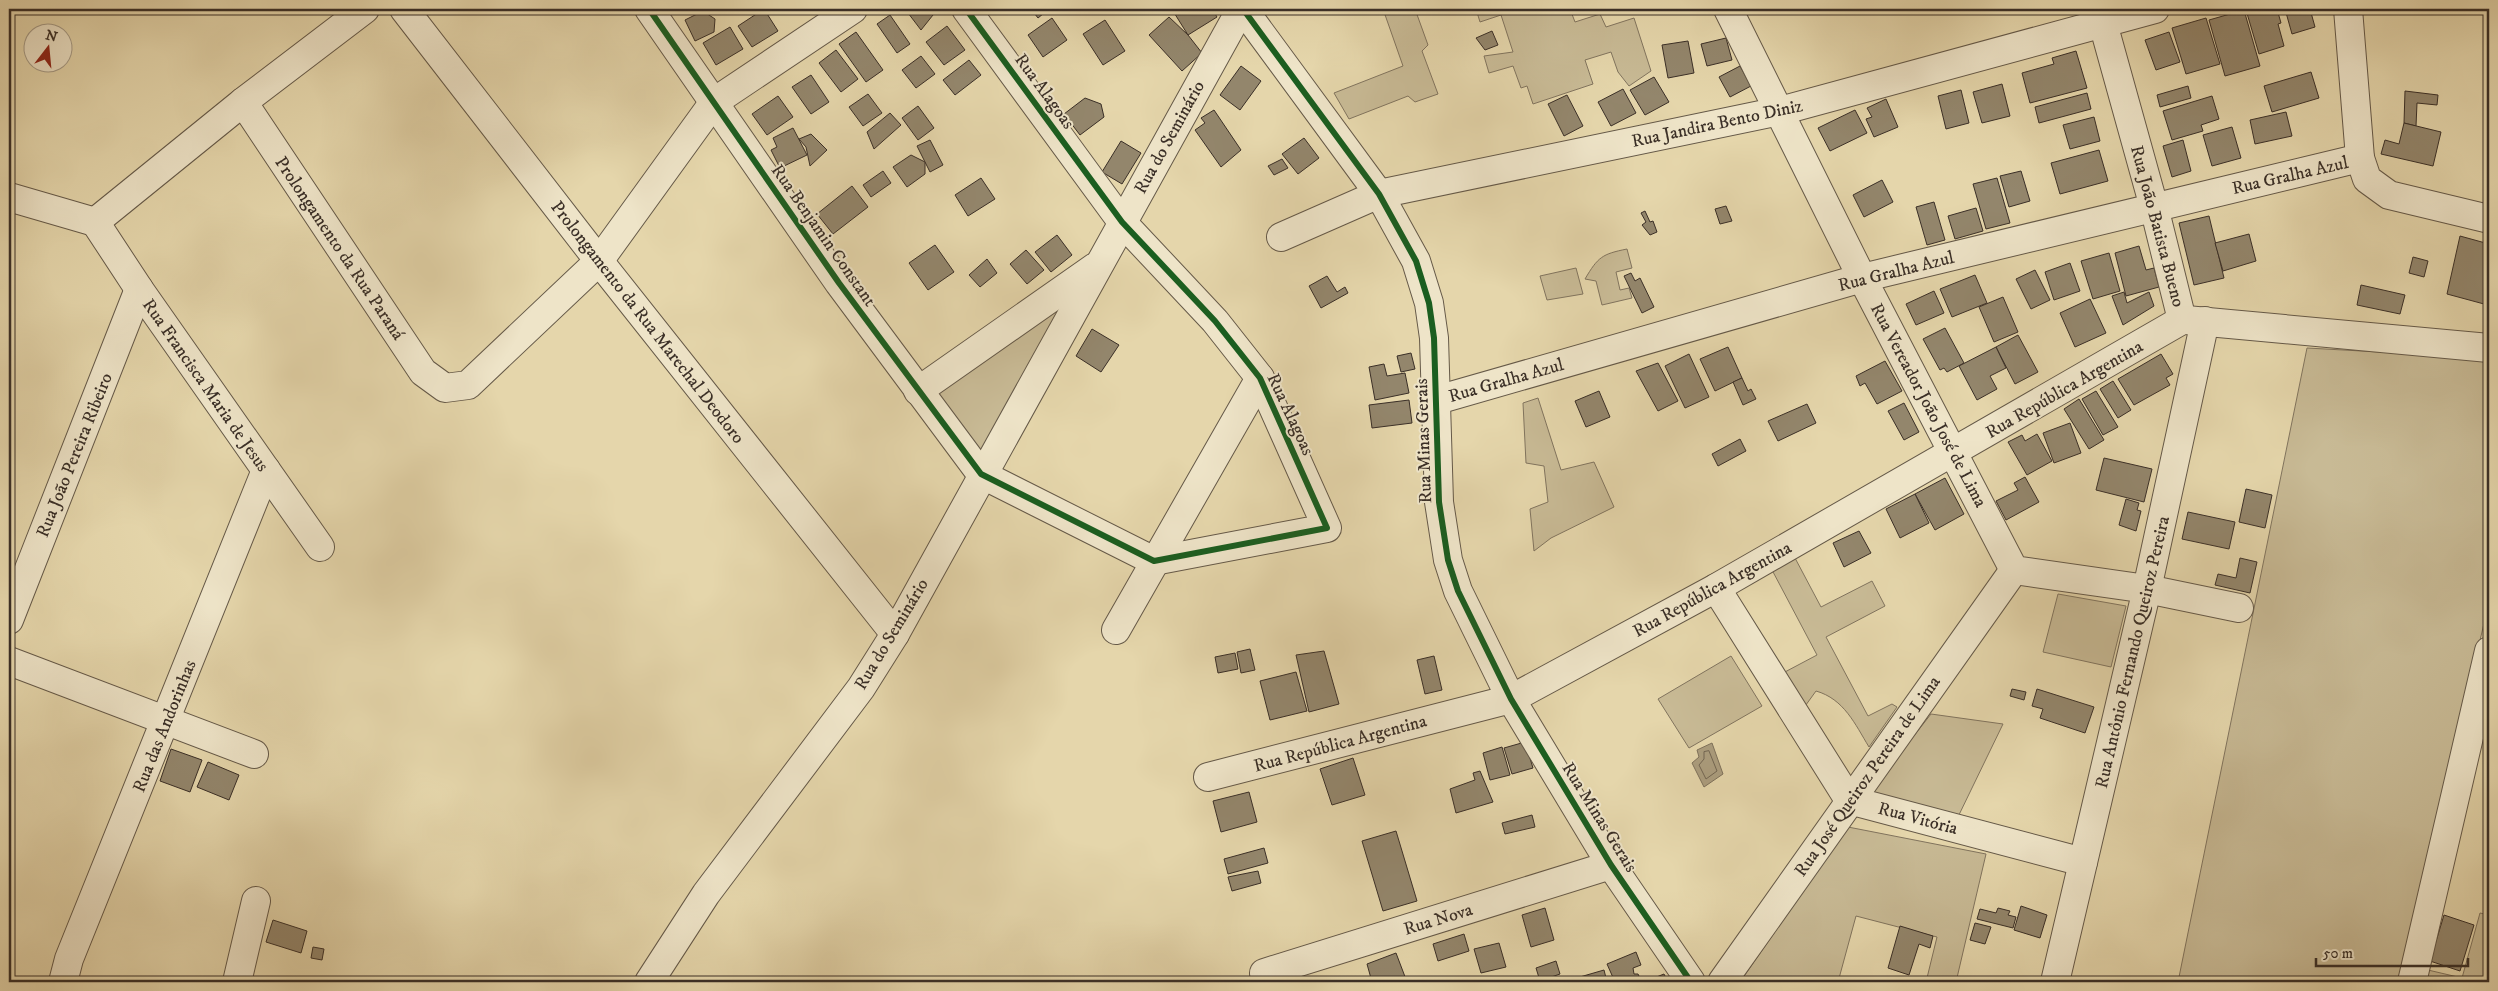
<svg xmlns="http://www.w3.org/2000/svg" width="2498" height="991" font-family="'IM FELL DW Pica',serif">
<rect width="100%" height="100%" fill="#e5d6ab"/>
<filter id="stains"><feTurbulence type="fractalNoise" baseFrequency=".004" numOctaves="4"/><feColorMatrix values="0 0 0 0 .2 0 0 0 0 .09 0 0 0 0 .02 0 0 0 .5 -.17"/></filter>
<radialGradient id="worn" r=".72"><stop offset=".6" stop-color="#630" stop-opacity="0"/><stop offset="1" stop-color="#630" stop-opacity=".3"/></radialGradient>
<!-- green -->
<g fill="#c8ba95" stroke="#81745e">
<polygon points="1383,9 1415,9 1428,45 1422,51 1438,94 1415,102 1408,96 1349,119 1334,93 1403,66"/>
<polygon points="1476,9 1570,9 1575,22 1600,14 1606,27 1634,18 1651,71 1629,86 1618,72 1611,52 1585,60 1593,84 1533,104 1527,86 1521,88 1513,66 1489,73 1484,56 1513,52 1501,15 1480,22"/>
<path d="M 1627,249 L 1632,268 L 1616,272 L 1620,290 L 1629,288 L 1632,298 L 1602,305 L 1596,281 L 1585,279 C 1598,257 1602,254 1627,249 Z"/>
<polygon points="1576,268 1583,294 1547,300 1540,276"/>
<polygon points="1080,285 984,460 935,391"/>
<polygon points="2307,348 2489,358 2489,602 2400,982 2178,982"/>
<polygon points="1538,398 1561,470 1594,462 1614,507 1551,538 1534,551 1530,509 1548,502 1544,466 1526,463 1523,403"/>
<path d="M 1795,558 L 1821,607 L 1872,581 L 1885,606 L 1826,637 L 1868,716 L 1892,704 L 1897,707 L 1869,747 C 1855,724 1844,699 1816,691 L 1803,709 L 1783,673 L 1817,655 L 1772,570 Z"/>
<polygon points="2058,594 2126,606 2111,667 2043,652"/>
<polygon points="1731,656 1762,706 1689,748 1658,699"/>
<polygon points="1931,714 2003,724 1956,821 1866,797"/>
<polygon points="1848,827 1986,854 1956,982 1926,982 1937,937 1856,916 1838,982 1752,982 1742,979"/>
<polygon points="2480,913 2489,915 2489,982 2424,982 2428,970 2462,978"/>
</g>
<!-- water -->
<polygon fill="#ab9d7e" stroke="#7e715b" points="1712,743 1723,774 1704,787 1692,763 1699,757 1697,750"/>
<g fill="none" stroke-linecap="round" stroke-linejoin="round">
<!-- shore -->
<polygon stroke="#726652" stroke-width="1" points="1709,751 1717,771 1706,779 1699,765 1704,759 1704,752"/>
</g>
<!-- building -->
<g fill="#93866c" stroke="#3a2f27">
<polygon points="764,9 778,31 752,47 738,26"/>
<polygon points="905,9 936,9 937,10 921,30"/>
<polygon points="1031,9 1049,9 1038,18"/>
<polygon points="1176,9 1212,9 1217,17 1188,35 1173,11"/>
<polygon points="2250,9 2277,9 2281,23 2278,24 2284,46 2259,54 2246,10"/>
<polygon points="2285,9 2310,9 2315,27 2292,34"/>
<polygon points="2244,10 2260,66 2225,76 2209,20"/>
<polygon points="703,11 715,19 714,32 695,41 685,20"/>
<polygon points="890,15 910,44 897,53 877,24"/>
<polygon points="1169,17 1188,35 1202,53 1182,71 1149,35"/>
<polygon points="1052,18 1067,40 1043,57 1028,35"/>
<polygon points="2206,18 2220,64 2186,74 2172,28"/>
<polygon points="1105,20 1125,51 1103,65 1083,34"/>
<polygon points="947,26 965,50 944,65 926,42"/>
<polygon points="730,27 743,49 716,65 703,43"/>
<polygon points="1492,31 1498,45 1485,50 1476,38"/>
<polygon points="856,32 883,70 866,82 839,44"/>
<polygon points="2169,32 2180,62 2156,70 2145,40"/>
<polygon points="1726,38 1732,60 1707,66 1701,44"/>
<polygon points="1688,41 1694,73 1668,78 1662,45"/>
<polygon points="836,50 858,79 841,92 819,63"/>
<polygon points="2076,51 2087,88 2030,103 2022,73 2054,64 2052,58"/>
<polygon points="921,56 935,74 916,88 902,70"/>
<polygon points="969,60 981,75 955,95 943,80"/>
<polygon points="1241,66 1261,81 1240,110 1220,95"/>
<polygon points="1740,66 1751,86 1730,97 1719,77"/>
<polygon points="2311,72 2319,98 2272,112 2264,86"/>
<polygon points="811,75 829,102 811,114 792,87"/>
<polygon points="1654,77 1669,102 1645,115 1630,90"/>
<polygon points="2002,84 2010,116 1982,123 1973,92"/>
<polygon points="2188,86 2191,98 2160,107 2157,95"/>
<polygon points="1623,89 1636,113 1611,126 1598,102"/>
<polygon points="1961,90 1969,123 1946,129 1938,96"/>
<polygon points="2405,91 2438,95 2437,105 2417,103 2416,126 2404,123"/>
<polygon points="2087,93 2091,109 2039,123 2035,107"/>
<polygon points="868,94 882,113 863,126 849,107"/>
<polygon points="1567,95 1583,126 1564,136 1548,104"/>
<polygon points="778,96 793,117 767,135 752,114"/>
<polygon points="2212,96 2219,119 2201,125 2203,131 2172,140 2163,111"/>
<polygon points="1085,98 1101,104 1104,117 1080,135 1064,114"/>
<polygon points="1886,99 1898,127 1874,137 1866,119 1872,117 1867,108"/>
<polygon points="918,106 934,128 918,140 902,118"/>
<polygon points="1214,110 1241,150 1221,167 1195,130 1205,123 1201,118"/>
<polygon points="1855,110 1867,133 1830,151 1818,128"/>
<polygon points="2286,112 2292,136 2255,144 2250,120"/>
<polygon points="890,113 901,125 874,149 867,132"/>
<polygon points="2094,117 2100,141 2070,149 2063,125"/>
<polygon points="2404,123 2441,132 2433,166 2381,154 2385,140 2399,144"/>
<polygon points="2232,127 2241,158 2212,166 2203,135"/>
<polygon points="793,128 807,155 780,168 771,150 777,147 773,138"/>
<polygon points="811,134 827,150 810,166 806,147 799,139"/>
<polygon points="1304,138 1319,158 1298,174 1282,154"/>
<polygon points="930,140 943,165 930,172 917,146"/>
<polygon points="2183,140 2191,171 2172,177 2163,146"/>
<polygon points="1121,141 1141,153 1122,184 1102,172"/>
<polygon points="2099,150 2108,181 2060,194 2051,163"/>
<polygon points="911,155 925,162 925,174 907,187 893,167"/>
<polygon points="1282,159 1288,168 1274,175 1268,166"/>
<polygon points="883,171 891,183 871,197 863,185"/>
<polygon points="2021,171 2030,201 2009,207 2000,176"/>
<polygon points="981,178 995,199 968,216 955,195"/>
<polygon points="1997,178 2010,223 1986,229 1973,184"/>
<polygon points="1882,180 1893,202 1864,217 1853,195"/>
<polygon points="852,186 868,207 833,234 817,214"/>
<polygon points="1934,202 1945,240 1927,245 1916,207"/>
<polygon points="1726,206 1732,221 1720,224 1715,209"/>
<polygon points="1976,208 1983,231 1955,239 1948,216"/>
<polygon points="1645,211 1650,222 1653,221 1657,232 1650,235 1642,225 1646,222 1641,213"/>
<polygon points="2209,216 2224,278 2194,285 2179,223"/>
<polygon points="2249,234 2256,261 2223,271 2215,243"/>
<polygon points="1057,235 1072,255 1051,272 1035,252"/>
<polygon points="2460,236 2489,244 2489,283 2484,304 2447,294"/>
<polygon points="935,245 954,272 928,290 909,263"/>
<polygon points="2139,246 2146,270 2154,268 2159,287 2126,296 2115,253"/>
<polygon points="1026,250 1044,270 1027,284 1010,264"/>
<polygon points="2109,253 2120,291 2093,299 2081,261"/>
<polygon points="2413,257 2428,261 2424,277 2409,273"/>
<polygon points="987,259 997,273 980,287 969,275"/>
<polygon points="2070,263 2080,291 2054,300 2045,272"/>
<polygon points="2035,270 2050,300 2031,309 2016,279"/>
<polygon points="1631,273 1635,281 1640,278 1654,307 1642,313 1624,276"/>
<polygon points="1975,275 1987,303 1952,317 1940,289"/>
<polygon points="1327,276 1337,292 1345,287 1348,293 1321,308 1309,286"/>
<polygon points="2361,285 2405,295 2400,314 2357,305"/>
<polygon points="1934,291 1944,313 1916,325 1906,304"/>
<polygon points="2124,292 2127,303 2149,292 2154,306 2123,325 2112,296"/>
<polygon points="2003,297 2018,332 1994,342 1979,307"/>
<polygon points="2090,299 2106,333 2075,347 2060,313"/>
<polygon points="1945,328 1964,363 1947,372 1944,368 1940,370 1923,339"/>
<polygon points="1092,329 1119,345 1101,372 1076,356"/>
<polygon points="2018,335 2038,372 2015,384 1996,347"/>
<polygon points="1728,347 1742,378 1715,391 1700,359"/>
<polygon points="1996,347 2006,368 1990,376 1997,389 1977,400 1959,366"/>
<polygon points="1411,353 1415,369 1401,372 1397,356"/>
<polygon points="1689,354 1709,397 1685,408 1665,366"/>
<polygon points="2161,354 2173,374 2166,378 2170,385 2134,405 2118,379"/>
<polygon points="1885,361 1902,391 1877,404 1865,383 1860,386 1856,376"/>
<polygon points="1658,363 1678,401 1658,411 1636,371"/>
<polygon points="1384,364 1387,376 1405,373 1409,393 1375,400 1369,367"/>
<polygon points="1742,378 1748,391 1751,389 1756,399 1743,405 1733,382"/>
<polygon points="2113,381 2131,410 2118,418 2100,389"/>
<polygon points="1599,391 1610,417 1586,427 1575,401"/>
<polygon points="2096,391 2118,427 2103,435 2082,399"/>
<polygon points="2079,399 2104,440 2089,449 2064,409"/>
<polygon points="1409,400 1412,423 1372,428 1369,405"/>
<polygon points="1904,403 1919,432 1904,440 1888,411"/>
<polygon points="1807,404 1816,423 1778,441 1768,421"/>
<polygon points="2070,423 2081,453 2054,463 2043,433"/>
<polygon points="2037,434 2052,461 2027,475 2008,442 2022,435 2025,441"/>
<polygon points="1740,439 1746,451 1718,466 1712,454"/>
<polygon points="2104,458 2152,469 2144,502 2096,490"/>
<polygon points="2025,477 2039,502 2006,520 1996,501 2018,490 2014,483"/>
<polygon points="1945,478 1964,514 1935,530 1915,494"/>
<polygon points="2246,489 2272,495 2265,528 2239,522"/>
<polygon points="1915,494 1929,523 1900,538 1886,509"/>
<polygon points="2126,499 2139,503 2137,510 2141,511 2136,531 2119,525"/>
<polygon points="2188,512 2235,522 2229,549 2182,539"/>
<polygon points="1859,531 1871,553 1844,567 1833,543"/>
<polygon points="2240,558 2257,562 2250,593 2215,585 2218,574 2236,578"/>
<polygon points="1250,649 1255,670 1241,673 1237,652"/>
<polygon points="1324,651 1339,704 1309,712 1296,655"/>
<polygon points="1235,653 1238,669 1218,673 1215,657"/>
<polygon points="1434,656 1442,690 1425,694 1417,660"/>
<polygon points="1296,672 1307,711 1270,720 1260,681"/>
<polygon points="2012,689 2026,692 2024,700 2010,696"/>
<polygon points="2037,689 2094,707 2085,733 2040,718 2043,709 2032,706"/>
<polygon points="1525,742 1533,768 1512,774 1504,748"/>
<polygon points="1502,747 1510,775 1490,780 1483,753"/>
<polygon points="171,749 202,760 190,792 160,781"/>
<polygon points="1353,758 1365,795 1332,805 1320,769"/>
<polygon points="208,762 239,775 229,800 197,787"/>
<polygon points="1480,771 1493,802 1456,813 1450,789 1475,780 1473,773"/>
<polygon points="1249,792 1257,822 1221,832 1213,801"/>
<polygon points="1532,815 1535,827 1505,834 1502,823"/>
<polygon points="1396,831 1417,901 1383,911 1362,841"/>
<polygon points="1264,848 1268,863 1228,874 1224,859"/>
<polygon points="1258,871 1261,883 1232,891 1228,877"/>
<polygon points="2021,906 2047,915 2040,938 2014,930"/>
<polygon points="1545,908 1554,940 1531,947 1522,915"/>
<polygon points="1998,908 2010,911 2008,915 2016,917 2013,928 1977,919 1980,909 1996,913"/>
<polygon points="2444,915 2474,925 2460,971 2430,961"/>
<polygon points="273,920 307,931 301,953 266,942"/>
<polygon points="1975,923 1991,927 1985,944 1970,940"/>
<polygon points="1900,926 1933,936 1930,948 1919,944 1909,975 1888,968"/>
<polygon points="1464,934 1469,951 1438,961 1433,944"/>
<polygon points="1499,943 1506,967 1481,973 1474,949"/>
<polygon points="313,947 324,949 322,960 311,958"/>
<polygon points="1636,952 1641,965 1633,968 1634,974 1638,974 1641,980 1635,982 1615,982 1607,964"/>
<polygon points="1396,953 1407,982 1387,982 1386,979 1372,982 1367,964"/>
<polygon points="1556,961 1560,974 1540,981 1536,968"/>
<polygon points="1604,970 1607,982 1574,982 1573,979"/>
<polygon points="1664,974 1668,982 1644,982"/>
</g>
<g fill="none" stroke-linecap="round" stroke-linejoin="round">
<!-- minor casing -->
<g stroke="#655948" stroke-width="30">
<g id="minor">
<polyline points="404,9 599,261 895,634"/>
<polyline points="649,9 839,283 981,474 1154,561 1327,528 1260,378 1215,321 1122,222 966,9"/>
<polyline points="1243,9 1379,194 1416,261 1429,303 1434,338 1439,502 1448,560 1458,591 1511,699 1611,865 1691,982"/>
<polyline points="1728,9 1862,278 2014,570 2147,589 2239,608"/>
<polyline points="2099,9 2154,207 2182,320"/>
<polyline points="2348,9 2360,158 2367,179 2389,195 2489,219"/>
<polyline points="243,102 423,372 445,388 468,385 599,261 714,102 853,9"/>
<polyline points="9,197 95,222"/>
<polyline points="95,222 139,289 320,547"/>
<polyline points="95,222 243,102 365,9"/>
<polyline points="1281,237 1379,194 1780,111 2155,9"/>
<polyline points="2186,320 2489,348"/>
<polyline points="918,391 1095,267"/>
<polyline points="1437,400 1862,278 2360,158"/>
<polyline points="1716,588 1849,800 2083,862"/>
<polyline points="9,620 139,289"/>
<polyline points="1116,630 1260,378"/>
<polyline points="9,661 254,754"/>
<polyline points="1208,777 1511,699 1716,588 2182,320"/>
<polyline points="1264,973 1611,865"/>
<polyline points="63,982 69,959 266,470"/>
<polyline points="237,982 256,901"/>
<polyline points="649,982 706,894 861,688 895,634 1241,9"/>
<polyline points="1722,982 2014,570"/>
<polyline points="2055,982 2147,589 2205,321"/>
<polyline points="2412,982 2489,651"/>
</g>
</g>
<!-- minor -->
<use href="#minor" stroke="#eee4c8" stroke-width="28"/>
<!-- cycleway casing -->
<g stroke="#eee4c8" stroke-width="9">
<g id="cycleway">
<polyline points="649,9 839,283 981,474 1154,561 1327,528 1260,378 1215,321 1122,222 966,9"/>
<polyline points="1243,9 1379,194 1416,261 1429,303 1434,338 1439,502 1448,560 1458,591 1511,699 1611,865 1691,982"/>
</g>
</g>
<!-- cycleway -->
<use href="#cycleway" stroke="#1b5e20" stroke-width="6"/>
</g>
<g text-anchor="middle" stroke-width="4" stroke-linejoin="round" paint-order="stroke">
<!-- street labels -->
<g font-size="18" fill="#3a2f27" stroke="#eee4c8">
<text transform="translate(1045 91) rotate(54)" y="6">Rua Alagoas</text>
<text transform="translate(1717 123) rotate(-12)" y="6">Rua Jandira Bento Diniz</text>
<text transform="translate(1169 137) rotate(-61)" y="6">Rua do Seminário</text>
<text transform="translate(2290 175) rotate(-13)" y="6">Rua Gralha Azul</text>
<text transform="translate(2158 226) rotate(75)" y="6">Rua João Batista Bueno</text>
<text transform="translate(824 235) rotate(55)" y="6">Rua Benjamin Constant</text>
<text transform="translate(340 248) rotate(56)" y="6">Prolongamento da Rua Paraná</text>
<text transform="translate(1896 271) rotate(-14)" y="6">Rua Gralha Azul</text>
<text transform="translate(648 322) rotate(52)" y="6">Prolongamento da Rua Marechal Deodoro</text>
<text transform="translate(1506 380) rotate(-16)" y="6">Rua Gralha Azul</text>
<text transform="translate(206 385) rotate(55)" y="6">Rua Francisca Maria de Jesus</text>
<text transform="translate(2064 389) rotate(-30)" y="6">Rua República Argentina</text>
<text transform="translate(1929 405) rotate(62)" y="6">Rua Vereador João José de Lima</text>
<text transform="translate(1291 414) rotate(65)" y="6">Rua Alagoas</text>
<text transform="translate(1423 441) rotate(-92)" y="6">Rua Minas Gerais</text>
<text transform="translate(74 455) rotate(-68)" y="6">Rua João Pereira Ribeiro</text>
<text transform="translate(1712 589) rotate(-29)" y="6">Rua República Argentina</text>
<text transform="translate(891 634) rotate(-59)" y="6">Rua do Seminário</text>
<text transform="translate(2132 652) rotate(-77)" y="6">Rua Antônio Fernando Queiroz Pereira</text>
<text transform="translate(164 726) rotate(-68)" y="6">Rua das Andorinhas</text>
<text transform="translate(1340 743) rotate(-15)" y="6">Rua República Argentina</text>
<text transform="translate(1867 776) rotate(-55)" y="6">Rua José Queiroz Pereira de Lima</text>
<text transform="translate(1600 817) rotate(58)" y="6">Rua Minas Gerais</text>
<text transform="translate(1918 818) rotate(15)" y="6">Rua Vitória</text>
<text transform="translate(1438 919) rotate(-17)" y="6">Rua Nova</text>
</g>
</g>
<!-- margin -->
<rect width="2498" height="991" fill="none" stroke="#e5d6ab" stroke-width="30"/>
<rect x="10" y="10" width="2478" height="971" fill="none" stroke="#3a2f27" stroke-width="2.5"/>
<rect x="15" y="15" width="2468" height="961" fill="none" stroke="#3a2f27"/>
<!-- north arrow -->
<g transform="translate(48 48) rotate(16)"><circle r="24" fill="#eee4c8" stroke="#a69c88"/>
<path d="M0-4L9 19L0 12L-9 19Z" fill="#8f2418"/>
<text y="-8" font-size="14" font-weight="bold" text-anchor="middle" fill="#3a2f27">N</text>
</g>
<!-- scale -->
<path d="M2316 958v8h152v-8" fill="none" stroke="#3a2f27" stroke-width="2.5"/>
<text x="2323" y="958" font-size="15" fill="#3a2f27" stroke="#eee4c8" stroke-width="4" paint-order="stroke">50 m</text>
<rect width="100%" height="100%" filter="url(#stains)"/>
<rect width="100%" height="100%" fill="url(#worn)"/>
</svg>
